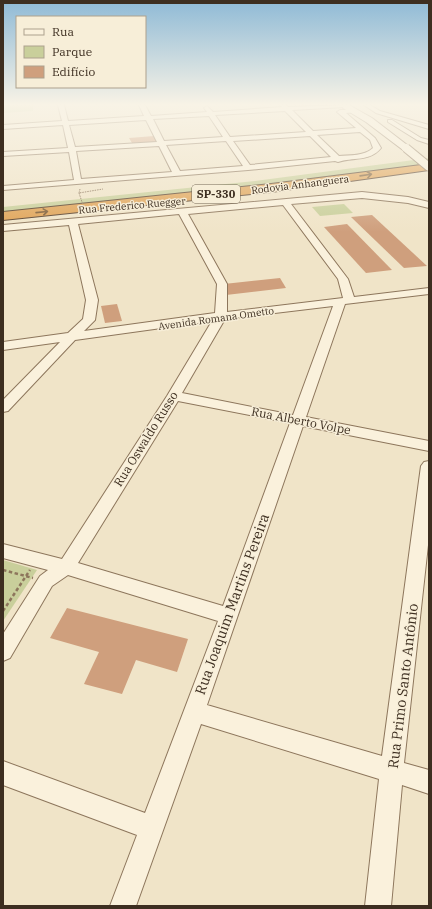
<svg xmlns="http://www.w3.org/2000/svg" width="432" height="909" font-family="'IBM Plex Serif',serif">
<rect width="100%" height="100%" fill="#f0e4c8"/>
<!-- green -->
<g fill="#c9cf9b">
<polygon points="3,105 33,105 33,111 3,113"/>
<polygon points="429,158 429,165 316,181 3,214 3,207 255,181"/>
<polygon points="344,204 353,213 320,216 312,207"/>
<polygon points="3,560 37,570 3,621"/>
</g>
<!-- building -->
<g fill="#cf9f7d">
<polygon points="154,136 157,142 132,143 129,138"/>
<polygon points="372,215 427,266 404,268 351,217"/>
<polygon points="347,224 392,270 366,273 324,227"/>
<polygon points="280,278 286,288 226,295 224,284"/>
<polygon points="117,304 122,321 105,323 101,306"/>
<polygon points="67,608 188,639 177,672 136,660 122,694 84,684 99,652 50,638"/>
</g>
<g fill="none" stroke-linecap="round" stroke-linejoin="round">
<!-- minor casing -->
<g stroke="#8d765c" stroke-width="2">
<g id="minor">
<path d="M 58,105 L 64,105 L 68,121 L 144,116 L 139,105 L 145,105 L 151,116 L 207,112 L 204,108 L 207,106 L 213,112 L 282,107 L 280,105 L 286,105 L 288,107 L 347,105 L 344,107 L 292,110 L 313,131 L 356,128 L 337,112 L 340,110 L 356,110 L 356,112 L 346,113 L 375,138 L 381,148 C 370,162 352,157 338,162 L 335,161 L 248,170 L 3,190 L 3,186 L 74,180 L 69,152 L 3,156 L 3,152 L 68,148 L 63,125 L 3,129 L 3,125 L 62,121 ZM 285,111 L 306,132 L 230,137 L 215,115 ZM 209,116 L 223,137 L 164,141 L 153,119 ZM 146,120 L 157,142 L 75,147 L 69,125 ZM 360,132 L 370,140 L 373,148 C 365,156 350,155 339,156 L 317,135 ZM 310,136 L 331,157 L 250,165 L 233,141 ZM 226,141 L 243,166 L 180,171 L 166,145 ZM 159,146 L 172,172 L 81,179 L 76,151 Z"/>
<polygon points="364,105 370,105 380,111 429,125 429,129 376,113"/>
<polygon points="388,120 392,120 421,138 429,140 429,144 417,140 388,122"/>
<path d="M 362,192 L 408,197 L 429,202 L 429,208 L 408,203 L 362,198 L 291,204 L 348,279 L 354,297 L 429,288 L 429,294 L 345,304 L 306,417 L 429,441 L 429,451 L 303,426 L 207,705 L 382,756 L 421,466 L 424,462 L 429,461 L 429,536 L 404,763 L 429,770 L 429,794 L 402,785 L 391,906 L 365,906 L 379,779 L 201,724 L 136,906 L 110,906 L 137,835 L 3,785 L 3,761 L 145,813 L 218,621 L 68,575 L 52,586 L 10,658 L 3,661 L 3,634 L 40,576 L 48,570 L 3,558 L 3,544 L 62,559 L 167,396 L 212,321 L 75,340 L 8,411 L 3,412 L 3,400 L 60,342 L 3,350 L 3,342 L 68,333 L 83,319 L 86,300 L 69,225 L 3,231 L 3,225 ZM 283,205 L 338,279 L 343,298 L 227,312 L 227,284 L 188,214 ZM 179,214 L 217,284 L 215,313 L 84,331 L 95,320 L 98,300 L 78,224 ZM 333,306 L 293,415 L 182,393 L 225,319 ZM 178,401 L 290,423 L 223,606 L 78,563 Z"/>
</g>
</g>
<!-- tertiary casing -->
<g stroke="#8d765c" stroke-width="2">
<polygon id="tertiary" points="343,105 349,105 372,118 411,148 406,151 403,150 366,122 343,108"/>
</g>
<!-- motorway casing -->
<g stroke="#5b4430" stroke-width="2">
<polygon id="motorway" points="429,164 429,170 271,192 3,220 3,212 271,184"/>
</g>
<!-- path-far1 -->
<polyline stroke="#8d765c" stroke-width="1" stroke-dasharray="1.5 1" stroke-linecap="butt" points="80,189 79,193 103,189"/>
<!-- path -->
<g stroke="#8d765c" stroke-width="2.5" stroke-dasharray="3.5 2.5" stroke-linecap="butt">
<polyline points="3,570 33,578"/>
<polyline points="3,611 30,570"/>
</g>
<!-- minor -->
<use href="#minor" fill="#faf1dc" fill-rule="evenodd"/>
<!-- tertiary -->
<use href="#tertiary" fill="#faf1dc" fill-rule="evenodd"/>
<!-- motorway -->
<use href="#motorway" fill="#e0a458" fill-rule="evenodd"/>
<!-- tertiary-bridge casing -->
<g stroke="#8d765c" stroke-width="10" stroke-linecap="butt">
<polyline id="tertiary-bridge" points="406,148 429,167"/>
</g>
<!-- path-bridge -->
<polyline stroke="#8d765c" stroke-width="1" stroke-dasharray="1.5 1" stroke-linecap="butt" points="79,193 85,211"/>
<!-- tertiary-bridge -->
<use href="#tertiary-bridge" stroke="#faf1dc" stroke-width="8"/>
</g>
<!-- one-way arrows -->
<defs><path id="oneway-shaft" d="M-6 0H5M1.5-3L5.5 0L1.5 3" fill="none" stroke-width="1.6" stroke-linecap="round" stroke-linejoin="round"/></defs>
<g stroke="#7e5d36">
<use href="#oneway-shaft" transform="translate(366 175) rotate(-8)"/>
<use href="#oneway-shaft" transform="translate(42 212) rotate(-6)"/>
</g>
<!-- sky -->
<linearGradient id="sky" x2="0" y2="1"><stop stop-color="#8fbad6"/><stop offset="0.45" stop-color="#f8f3e6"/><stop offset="1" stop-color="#f8f3e6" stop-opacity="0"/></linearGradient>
<rect width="432" height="232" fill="url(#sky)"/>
<g text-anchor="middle" stroke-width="3" stroke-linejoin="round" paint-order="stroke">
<!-- far-street labels -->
<g font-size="10" fill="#3d2e20" stroke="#f7eed8">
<text transform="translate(300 184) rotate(-7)" y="4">Rodovia Anhanguera</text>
<text transform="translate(132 205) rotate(-5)" y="4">Rua Frederico Ruegger</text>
<text transform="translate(216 318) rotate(-8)" y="4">Avenida Romana Ometto</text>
</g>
<!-- shield labels -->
<rect fill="#f7eed8" stroke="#756857" stroke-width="1" x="192" y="185" width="48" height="18" rx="3"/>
<g font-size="11" font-weight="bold" fill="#3d2e20">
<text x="216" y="198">SP-330</text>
</g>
<!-- street labels -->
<g font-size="12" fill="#3d2e20" stroke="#f7eed8">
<text transform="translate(301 421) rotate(11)" y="4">Rua Alberto Volpe</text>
<text transform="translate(146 439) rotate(-58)" y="4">Rua Oswaldo Russo</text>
</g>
<!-- near-street labels -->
<g font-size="14" fill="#3d2e20" stroke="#f7eed8">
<text transform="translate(232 604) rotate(-70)" y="5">Rua Joaquim Martins Pereira</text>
<text transform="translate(403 686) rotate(-83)" y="5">Rua Primo Santo Antônio</text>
</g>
</g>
<!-- border -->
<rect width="432" height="909" fill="none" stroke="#3d2e20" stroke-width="8"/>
<!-- legend -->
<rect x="16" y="16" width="130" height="72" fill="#f7eed8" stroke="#ada18e"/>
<rect x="24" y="29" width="20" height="6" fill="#faf1dc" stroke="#ada18e"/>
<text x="52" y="36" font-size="12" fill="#3d2e20">Rua</text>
<rect x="24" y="46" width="20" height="12" fill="#c9cf9b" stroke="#ada18e"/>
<text x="52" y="56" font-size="12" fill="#3d2e20">Parque</text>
<rect x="24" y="66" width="20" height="12" fill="#cf9f7d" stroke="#ada18e"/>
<text x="52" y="76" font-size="12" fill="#3d2e20">Edifício</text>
</svg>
